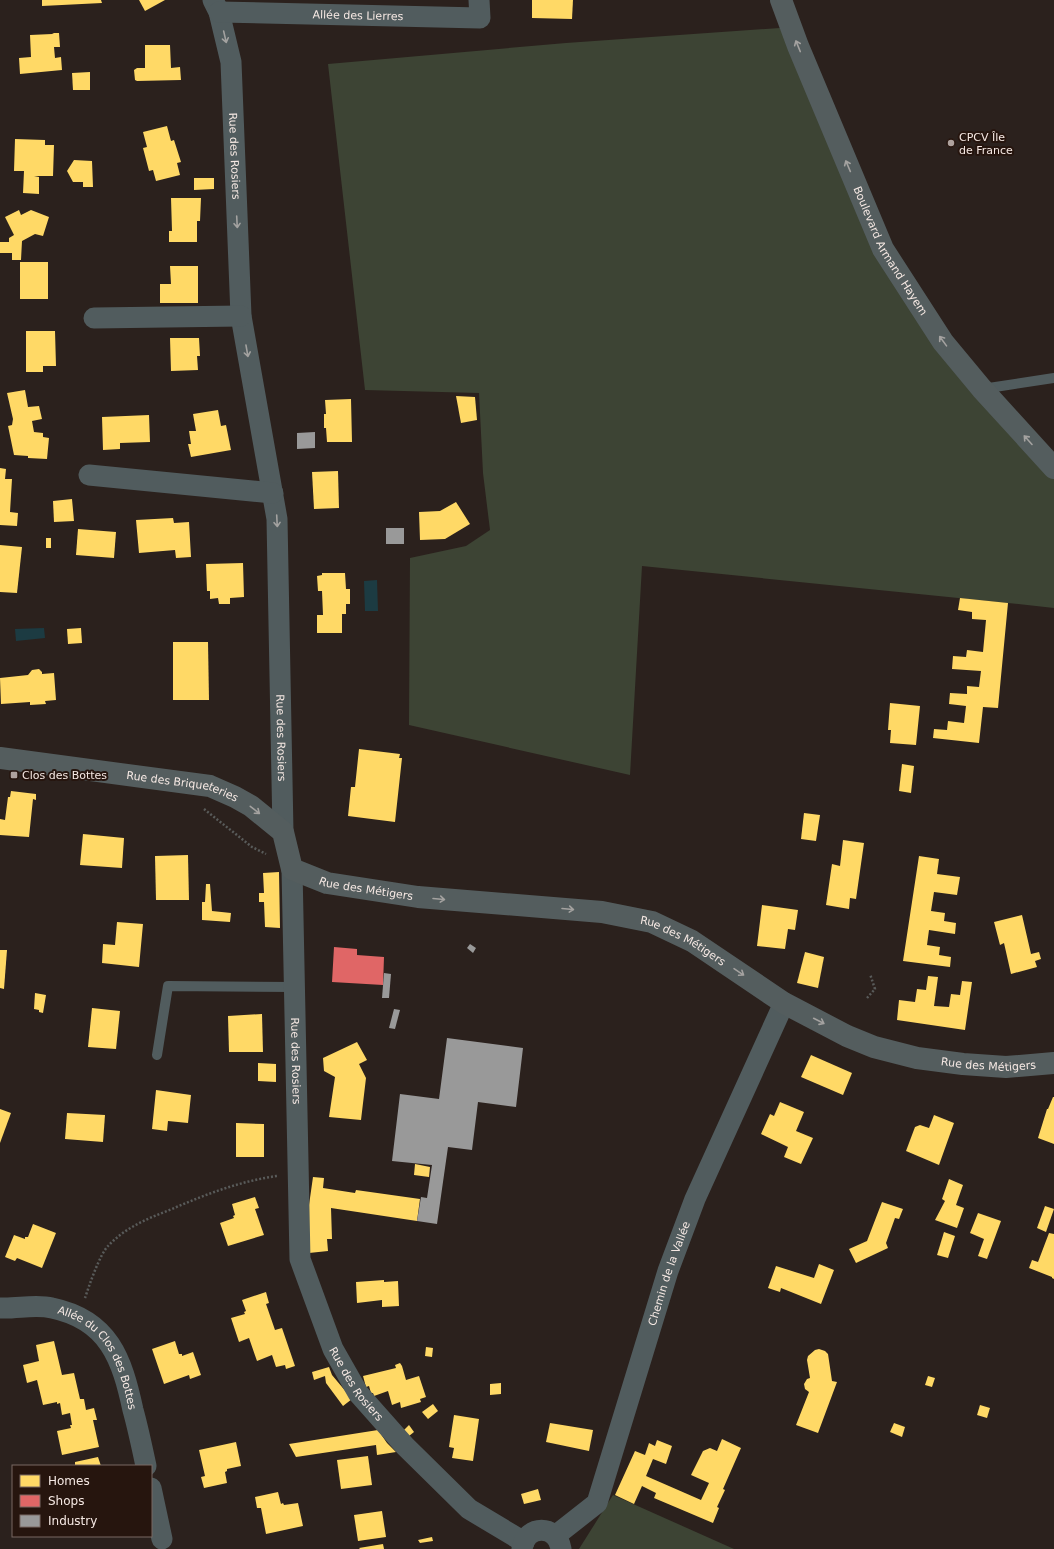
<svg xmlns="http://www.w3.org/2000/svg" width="1054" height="1549" font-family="'DejaVu Sans',sans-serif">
<rect width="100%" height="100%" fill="#2b211d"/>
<!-- green -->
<g fill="#3d4434">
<polygon points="780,28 844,173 977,393 1054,479 1054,608 1008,603 642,566 630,775 409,725 410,558 466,546 490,530 483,473 479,393 365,390 328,64 566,43"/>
<polygon points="613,1495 734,1549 579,1549"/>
</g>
<!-- water -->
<g fill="#1c3b42">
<polygon points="377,580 378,611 365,611 364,581"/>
<polygon points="44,628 45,638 16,641 15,629"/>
</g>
<!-- homes -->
<g fill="#ffd966">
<polygon points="42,0 101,0 102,3 42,6"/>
<polygon points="139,0 165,0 145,11"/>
<polygon points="532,0 573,0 572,19 532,18"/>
<polygon points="54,33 59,33 60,47 54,47 55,58 61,57 62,70 20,74 19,58 31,57 30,35 52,34"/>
<polygon points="145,45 170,45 171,68 180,67 181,80 137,81 135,80 134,70 137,68 145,68"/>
<polygon points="90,72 90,90 73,90 72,73"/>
<polygon points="167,126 171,141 174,140 181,162 177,163 180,175 156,181 153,170 149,171 143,148 147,147 143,132"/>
<polygon points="15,139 45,140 45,145 54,145 53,176 34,176 39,177 39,194 23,193 24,171 14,171"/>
<polygon points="74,160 92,161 93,187 83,187 83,182 73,182 67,171"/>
<polygon points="194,178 214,178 214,189 194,190"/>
<polygon points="171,198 201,198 200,221 197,221 197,242 169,242 169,231 172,231"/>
<polygon points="19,210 21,215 31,210 49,217 43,236 35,234 22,241 21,260 12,260 12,253 0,253 0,242 9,242 9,238 14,235 5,217"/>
<rect x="20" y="262" width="28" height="37"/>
<polygon points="170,266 198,266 198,303 160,303 160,284 171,284"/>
<polygon points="26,331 55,331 56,366 43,366 43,372 26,372"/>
<polygon points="170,338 199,338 200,356 197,356 198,370 171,371"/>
<polygon points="25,390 28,407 39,406 42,419 32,421 34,432 43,433 43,437 49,438 47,459 28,458 28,456 14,455 8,426 12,425 13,419 7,393"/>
<polygon points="456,396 475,397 477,420 461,423"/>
<polygon points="351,399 352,442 327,442 326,428 324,428 324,414 326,414 325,400"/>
<polygon points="218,410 221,426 226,425 231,450 191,457 188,444 191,444 189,431 196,431 193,414"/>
<polygon points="149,415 150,442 120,443 120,449 103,450 102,417"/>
<polygon points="0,468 6,469 5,479 12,479 10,512 18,513 17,526 0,525"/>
<polygon points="338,471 339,508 314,509 312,472"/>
<polygon points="72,499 74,521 54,522 53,501"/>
<polygon points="456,502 470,524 445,539 420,540 419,512 440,511"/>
<polygon points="173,518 174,523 189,522 191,557 176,558 175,550 139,553 136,520"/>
<polygon points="78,529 116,532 114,558 76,555"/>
<rect x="46" y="538" width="5" height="10"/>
<polygon points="0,545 22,547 17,593 0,592"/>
<polygon points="243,563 244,597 230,598 230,604 219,604 218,598 210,599 210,591 207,591 206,564"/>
<polygon points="322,573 345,573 346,589 350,589 350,604 346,604 346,614 342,614 342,633 317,633 317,615 323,615 322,591 318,591 317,576 322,575"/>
<polygon points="960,598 1008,603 998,708 983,707 979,743 933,738 934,729 947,730 948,721 964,723 966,706 949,704 950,693 967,694 967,686 979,687 981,671 952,669 953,656 966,657 967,650 983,652 986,620 972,619 972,612 958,610"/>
<polygon points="81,628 82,643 68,644 67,629"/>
<polygon points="173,642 208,642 209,700 173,700"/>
<polygon points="39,669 42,672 42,674 54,673 56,700 45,701 46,704 30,705 30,702 1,704 0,678 28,675 32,670"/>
<polygon points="890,703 920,706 916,745 890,743 891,730 888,730"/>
<polygon points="359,749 400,754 399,758 402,758 395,822 348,816 351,787 355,787"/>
<polygon points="902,764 914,766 911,793 899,791"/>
<polygon points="11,791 36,794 36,800 33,799 29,837 0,835 0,819 5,820 8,797 10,797"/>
<polygon points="804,813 820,815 816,841 801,839"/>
<polygon points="83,834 124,838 122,868 80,865"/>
<polygon points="843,840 864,843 856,899 850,898 849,909 826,905 832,864 840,866"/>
<polygon points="188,855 189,900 156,900 155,856"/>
<polygon points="919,856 939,859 937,874 960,877 957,895 934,892 931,911 945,913 944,921 956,923 955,934 929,930 927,945 940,947 939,955 951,957 950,967 903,961"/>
<polygon points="279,872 280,928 265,927 264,902 259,902 259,893 264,893 263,873"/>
<polygon points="206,884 210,884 212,911 231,913 230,922 202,920 202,902 205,902"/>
<polygon points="762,905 798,910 795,930 788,929 785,949 757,946"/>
<polygon points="1022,915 1031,954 1039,952 1041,959 1035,961 1037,967 1011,974 1004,943 1000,945 994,922"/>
<polygon points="117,922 143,924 139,967 102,963 103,944 115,945"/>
<polygon points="0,950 7,950 4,989 0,988"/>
<polygon points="805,952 824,957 818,988 797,983"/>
<polygon points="928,976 938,977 934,1006 949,1007 951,994 960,995 962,981 972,982 965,1030 897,1020 899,1000 915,1002 917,989 926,990"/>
<polygon points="35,993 46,995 43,1013 39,1012 39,1010 34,1009"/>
<polygon points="92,1008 120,1011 116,1049 88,1047"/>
<polygon points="262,1014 263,1052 229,1052 228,1016"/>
<polygon points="357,1042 367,1060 359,1064 366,1078 361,1120 329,1117 335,1077 324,1071 323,1058"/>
<polygon points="811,1055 852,1073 843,1095 801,1077"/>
<polygon points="258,1063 276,1064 276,1082 258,1081"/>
<polygon points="156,1090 191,1095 188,1123 168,1121 167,1131 152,1129"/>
<polygon points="1053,1097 1054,1097 1054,1144 1038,1138 1047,1109 1048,1109"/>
<polygon points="780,1102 804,1112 796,1131 813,1138 801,1164 784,1157 788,1147 761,1134 770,1114 774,1116"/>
<polygon points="0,1109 11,1113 0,1143"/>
<polygon points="67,1113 105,1115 103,1142 65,1139"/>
<polygon points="934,1115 954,1123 939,1165 906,1151 915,1127 920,1125 929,1128"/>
<polygon points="236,1123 264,1124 264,1157 236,1157"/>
<polygon points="415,1164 430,1167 429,1177 414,1175"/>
<polygon points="313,1177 324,1178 323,1188 355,1193 356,1190 420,1199 417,1221 331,1208 332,1239 327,1239 328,1251 309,1253 309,1205"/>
<polygon points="949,1179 963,1185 956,1205 964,1208 957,1228 935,1220 945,1201 942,1199"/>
<polygon points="255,1197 259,1208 255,1209 264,1235 228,1246 220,1223 234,1218 233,1216 235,1215 232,1204"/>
<polygon points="882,1202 903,1209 899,1219 895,1218 886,1243 888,1248 856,1263 849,1249 867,1241"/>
<polygon points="1045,1206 1054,1209 1046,1232 1037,1228"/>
<polygon points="978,1213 1001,1221 987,1259 978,1256 984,1239 970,1233"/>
<polygon points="33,1224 56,1233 42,1268 17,1258 15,1261 5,1257 14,1235 25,1239 25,1237 28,1237"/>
<polygon points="944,1232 955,1236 948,1258 937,1255"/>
<polygon points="1049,1233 1054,1234 1054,1279 1052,1278 1052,1277 1029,1268 1032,1260 1038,1262"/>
<polygon points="819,1264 834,1270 821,1304 781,1288 780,1292 768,1288 776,1266 814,1278"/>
<polygon points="384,1280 384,1282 398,1281 399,1306 382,1307 382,1300 357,1303 356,1282"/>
<polygon points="266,1292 269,1303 266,1304 275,1330 282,1328 295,1366 286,1369 285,1365 276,1367 272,1355 257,1361 249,1338 239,1342 231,1318 245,1314 244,1312 246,1311 242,1300"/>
<polygon points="54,1341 62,1375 74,1373 80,1399 84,1399 86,1410 94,1408 97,1420 93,1420 99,1447 62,1455 57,1431 71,1428 70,1425 72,1425 70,1413 62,1415 60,1403 57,1404 57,1402 43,1405 37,1380 27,1383 23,1365 39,1361 36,1345"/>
<polygon points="175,1341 179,1354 182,1354 182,1356 193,1352 201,1375 190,1379 189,1375 164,1384 152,1349"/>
<polygon points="426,1347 433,1348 432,1357 425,1356"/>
<polygon points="819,1349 825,1351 828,1354 832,1381 837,1382 818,1433 796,1425 809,1392 805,1389 804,1384 807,1379 810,1378 807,1360 808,1356 815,1350"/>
<polygon points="400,1363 402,1366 406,1380 419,1376 426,1397 420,1399 421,1402 401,1408 400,1402 392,1405 388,1391 374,1396 373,1393 371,1393 369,1386 366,1387 363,1376 396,1368 395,1365"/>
<polygon points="329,1367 332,1375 352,1399 343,1406 326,1383 325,1376 314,1380 312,1372"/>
<polygon points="928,1376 935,1378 932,1387 925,1385"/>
<polygon points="501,1383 501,1394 490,1395 490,1384"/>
<polygon points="433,1404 438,1411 428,1419 422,1412"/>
<polygon points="980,1405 990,1408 987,1418 977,1415"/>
<polygon points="454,1415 479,1419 473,1461 452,1458 454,1448 449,1447"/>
<polygon points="550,1423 593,1430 589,1451 546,1442"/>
<polygon points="894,1423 905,1427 902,1437 890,1432"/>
<polygon points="409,1425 414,1432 409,1436 404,1430"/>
<polygon points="378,1430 387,1443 396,1452 377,1455 376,1445 296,1457 289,1444"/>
<polygon points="722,1439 741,1448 723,1489 725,1490 717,1507 719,1508 713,1523 654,1498 656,1493 642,1486 634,1504 615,1495 635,1451 645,1455 649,1443 655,1446 657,1440 672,1446 666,1464 653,1459 646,1476 701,1500 709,1483 691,1475 703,1451 710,1448 717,1451"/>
<polygon points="236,1442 241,1466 227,1469 227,1471 225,1472 227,1483 204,1488 201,1477 205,1476 199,1450"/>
<polygon points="368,1456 372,1485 341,1489 337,1460"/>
<polygon points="98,1457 101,1466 75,1466 75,1462"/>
<polygon points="538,1489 541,1500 524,1504 521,1494"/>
<polygon points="278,1492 281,1504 283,1503 284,1505 298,1503 303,1526 266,1534 261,1508 257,1508 255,1497"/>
<polygon points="382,1511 386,1537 358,1541 354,1515"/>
<polygon points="432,1537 433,1541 420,1543 418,1540"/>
<polygon points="383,1544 384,1549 360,1549 359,1548"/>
</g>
<!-- shops -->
<polygon fill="#e06666" points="334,947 357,949 357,955 384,957 383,985 332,982"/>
<!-- industry -->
<g fill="#999">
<polygon points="315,432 315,448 297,449 297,433"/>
<rect x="386" y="528" width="18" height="16"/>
<polygon points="470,944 476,948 473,953 467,948"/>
<polygon points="384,973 391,974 389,998 382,998"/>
<polygon points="394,1009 400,1010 395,1029 389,1028"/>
<polygon points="447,1038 523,1048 516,1107 478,1102 472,1150 448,1147 437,1224 417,1221 421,1197 427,1198 432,1165 392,1161 400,1094 439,1099"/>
</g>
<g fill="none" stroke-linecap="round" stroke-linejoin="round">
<!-- path -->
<g stroke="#595b5a" stroke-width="2.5" stroke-dasharray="2 2" stroke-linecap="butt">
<polyline points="204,809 252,847 266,854"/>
<polyline points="867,998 875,989 870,974"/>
<path d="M 85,1298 C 89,1286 100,1253 109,1245 C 126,1227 149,1218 172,1209 C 206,1194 241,1181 277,1176"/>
</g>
<!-- lane -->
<g stroke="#515c5e" stroke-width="10">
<polyline points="982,389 1054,378"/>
<polyline points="157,1055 168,986 294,987"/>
</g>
<!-- street -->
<g stroke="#515c5e" stroke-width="21">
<path id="s1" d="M 213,0 L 219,12 L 231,62 L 241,316 L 277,519 L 283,832"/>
<path id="s2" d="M 219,12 L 480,18 L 479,0"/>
<polyline points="94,318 241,316"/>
<polyline points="89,475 273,493"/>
<path id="s3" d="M 292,869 L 300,1259 L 333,1349 L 358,1393 L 405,1446 L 469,1509 L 524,1542"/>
<path id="s4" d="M 0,1308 C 17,1309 35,1304 52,1308 C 109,1320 122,1359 133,1410 C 138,1428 142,1447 146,1466"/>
<polyline points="151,1488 162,1539"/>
<path id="s5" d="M 555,1536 L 597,1503 L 668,1271 L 695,1199 L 784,1003"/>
<path d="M 522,1549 C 526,1524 557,1524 561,1549"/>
</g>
<!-- secondary -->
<g stroke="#545d5e" stroke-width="22">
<path id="s6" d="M 781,0 L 798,46 L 883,249 L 943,342 L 982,389 L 1054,468"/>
<path id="s7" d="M 0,758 L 210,786 L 235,797 L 251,806 L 283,832 L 292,869 L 327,883 L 418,897 L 602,912 L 652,922 L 692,941 L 784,1003 L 847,1036 L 874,1047 L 917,1058 L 963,1064 L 1006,1067 L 1054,1063"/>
</g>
</g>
<!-- one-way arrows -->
<defs><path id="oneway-shaft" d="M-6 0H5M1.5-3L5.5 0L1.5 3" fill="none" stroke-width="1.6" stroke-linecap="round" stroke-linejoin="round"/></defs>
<g stroke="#a3a2a0">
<use href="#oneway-shaft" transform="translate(225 37) rotate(77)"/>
<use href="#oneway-shaft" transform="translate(237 222) rotate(87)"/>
<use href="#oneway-shaft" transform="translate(247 351) rotate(80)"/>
<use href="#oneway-shaft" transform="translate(277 521) rotate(87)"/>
</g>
<g stroke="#a4a2a0">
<use href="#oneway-shaft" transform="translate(798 46) rotate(-112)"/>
<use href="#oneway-shaft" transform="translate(848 166) rotate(-113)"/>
<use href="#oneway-shaft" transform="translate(943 341) rotate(-126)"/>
<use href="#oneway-shaft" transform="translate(1028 440) rotate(-132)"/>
<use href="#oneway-shaft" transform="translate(255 810) rotate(38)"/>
<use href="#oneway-shaft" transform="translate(439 899) rotate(5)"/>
<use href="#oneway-shaft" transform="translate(568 909) rotate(5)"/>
<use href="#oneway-shaft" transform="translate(739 972) rotate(34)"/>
<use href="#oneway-shaft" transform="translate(819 1021) rotate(27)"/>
</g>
<!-- markers -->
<g fill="#aea29e" stroke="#26150e" stroke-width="1.5">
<circle cx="951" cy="143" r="4"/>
<rect x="10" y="771" width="8" height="8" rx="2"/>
</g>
<g text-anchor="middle" stroke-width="4" stroke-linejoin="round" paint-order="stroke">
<!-- street labels -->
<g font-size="11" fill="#f5e8e3" stroke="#26150e">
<text dy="4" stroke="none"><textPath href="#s2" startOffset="139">Allée des Lierres</textPath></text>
<text dy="4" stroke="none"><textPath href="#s1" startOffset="159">Rue des Rosiers</textPath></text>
<text dy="4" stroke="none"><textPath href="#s6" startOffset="274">Boulevard Armand Hayem</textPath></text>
<text dy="4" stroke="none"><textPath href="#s1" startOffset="744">Rue des Rosiers</textPath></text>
<text dy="4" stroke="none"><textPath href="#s7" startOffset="185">Rue des Briqueteries</textPath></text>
<text dy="4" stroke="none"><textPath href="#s7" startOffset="414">Rue des Métigers</textPath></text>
<text dy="4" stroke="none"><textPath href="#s7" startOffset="738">Rue des Métigers</textPath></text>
<text dy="4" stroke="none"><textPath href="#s3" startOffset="192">Rue des Rosiers</textPath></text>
<text dy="4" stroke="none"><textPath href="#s7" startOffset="1074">Rue des Métigers</textPath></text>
<text dy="4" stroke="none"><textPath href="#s5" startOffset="294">Chemin de la Vallée</textPath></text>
<text dy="4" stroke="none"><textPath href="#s4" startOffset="125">Allée du Clos des Bottes</textPath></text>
<text dy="4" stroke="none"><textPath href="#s3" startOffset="528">Rue des Rosiers</textPath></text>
</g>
<!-- poi labels -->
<g font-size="11" fill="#f5e8e3" stroke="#26150e" text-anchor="start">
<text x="959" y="141">CPCV Île<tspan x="959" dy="13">de France</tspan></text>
<text x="22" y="779">Clos des Bottes</text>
</g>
</g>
<!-- legend -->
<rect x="12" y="1465" width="140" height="72" fill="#26150e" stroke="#796963"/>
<rect x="20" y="1475" width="20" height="12" fill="#ffd966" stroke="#796963"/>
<text x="48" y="1485" font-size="12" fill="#f5e8e3">Homes</text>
<rect x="20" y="1495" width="20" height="12" fill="#e06666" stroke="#796963"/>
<text x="48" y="1505" font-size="12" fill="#f5e8e3">Shops</text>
<rect x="20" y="1515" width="20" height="12" fill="#999999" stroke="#796963"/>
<text x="48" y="1525" font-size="12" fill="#f5e8e3">Industry</text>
</svg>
